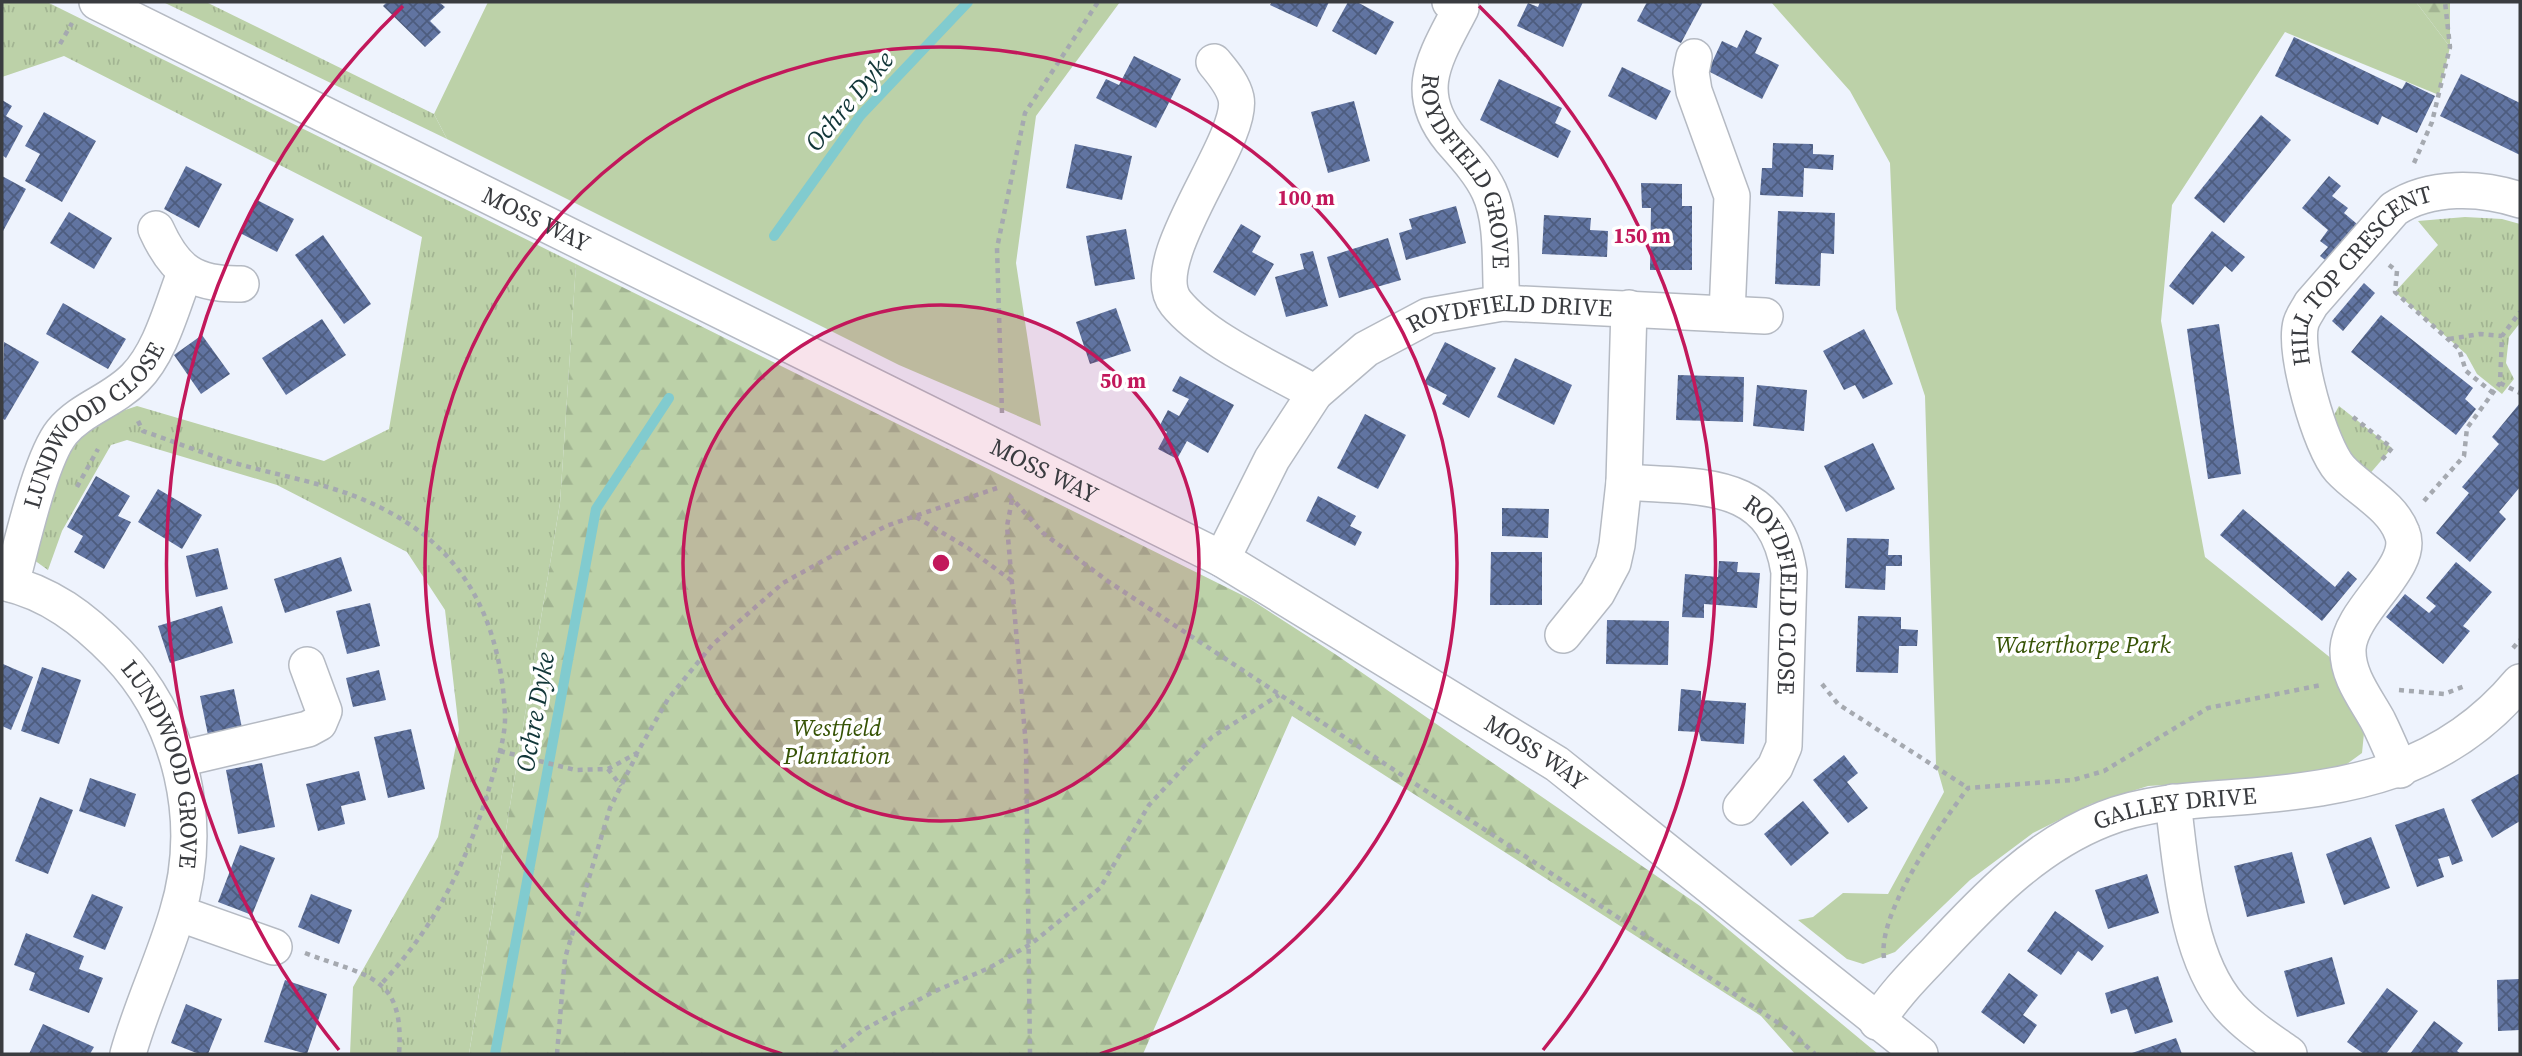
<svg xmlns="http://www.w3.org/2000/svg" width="2522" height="1056" font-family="'Source Serif 4',serif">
<defs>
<pattern id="grass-tufts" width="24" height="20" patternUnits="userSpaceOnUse" patternTransform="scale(1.75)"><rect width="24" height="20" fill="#bcd1a8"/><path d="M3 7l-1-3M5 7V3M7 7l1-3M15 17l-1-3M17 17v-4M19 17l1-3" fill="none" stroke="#a2b492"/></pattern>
<pattern id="forest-firs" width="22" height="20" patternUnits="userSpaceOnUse" patternTransform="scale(1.75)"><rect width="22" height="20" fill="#bcd1a8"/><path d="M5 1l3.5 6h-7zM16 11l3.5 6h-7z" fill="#a2b492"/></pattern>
<pattern id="building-cross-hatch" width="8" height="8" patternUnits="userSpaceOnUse" patternTransform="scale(1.75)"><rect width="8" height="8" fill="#6174a1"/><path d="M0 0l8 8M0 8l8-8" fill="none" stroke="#4d5c7e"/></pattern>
</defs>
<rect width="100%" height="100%" fill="#eef3fd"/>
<!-- grass -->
<g fill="url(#grass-tufts)">
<polygon points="2,2 47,2 576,264 560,503 469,1054 350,1054 353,987 438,837 459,730 445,610 407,552 277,485 127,440 111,445 62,531 48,570 34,560 52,492 74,440 116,413 137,406 324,461 389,429 422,237 64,56 2,77"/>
<polygon points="163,2 206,2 434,114 447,139"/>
<polygon points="2465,217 2502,219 2520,224 2520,323 2509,337 2506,363 2514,379 2502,394 2477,374 2466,354 2395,292 2438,245 2418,221"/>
<polygon points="2339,406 2392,448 2367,477 2329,424"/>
</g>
<!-- forest -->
<g fill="url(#forest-firs)">
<polygon points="2416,2 2450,2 2450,47"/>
<polygon points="576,264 1250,599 1335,654 1700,906 1878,1054 1795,1054 1761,1016 1292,716 1143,1054 469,1054 560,503"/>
</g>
<!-- green -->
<g fill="#bcd1a8">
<polygon points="488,2 1120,2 1036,116 1016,263 1041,426 899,365 447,139 434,114"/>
<polygon points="1771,2 2416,2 2450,47 2439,95 2285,32 2172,205 2161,321 2205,557 2332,659 2365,723 2362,753 2340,769 2317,775 2148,786 2091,804 2033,833 1970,880 1895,952 1863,964 1847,959 1798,920 1813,917 1843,893 1888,894 1944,792 1936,764 1925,396 1896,309 1890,163 1850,91"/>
</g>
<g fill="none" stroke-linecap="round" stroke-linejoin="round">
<!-- stream -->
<g stroke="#81cbcf" stroke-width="10">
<polyline points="774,236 860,116 968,2"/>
<polyline points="495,1054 596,509 669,398"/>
</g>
</g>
<!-- building -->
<g fill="url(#building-cross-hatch)">
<polygon points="387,2 439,2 445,7 430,21 441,32 425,47 383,6"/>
<polygon points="1272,2 1329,2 1317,27 1270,5"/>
<polygon points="1348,2 1357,2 1394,22 1376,55 1332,31"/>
<polygon points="1540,2 1583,2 1563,47 1517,26 1528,3 1538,7"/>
<polygon points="1647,2 1703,2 1681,43 1637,21"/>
<polygon points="1746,30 1762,38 1755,53 1779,65 1762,99 1708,71 1722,41 1737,48"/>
<polygon points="2294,37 2402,89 2406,82 2435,96 2417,133 2382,116 2378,125 2275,76"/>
<polygon points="1134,56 1181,79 1156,128 1096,98 1106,79 1119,85"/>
<polygon points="1622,67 1671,91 1656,120 1608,96"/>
<polygon points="2461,74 2520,103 2520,155 2440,116"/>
<polygon points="1499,79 1562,108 1555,123 1571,131 1558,158 1480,120"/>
<polygon points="2,100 12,106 6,116 23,126 6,158 2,155"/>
<polygon points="1354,101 1370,161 1328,173 1311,112"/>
<polygon points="44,112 96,141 62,202 25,181 40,154 25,146"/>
<polygon points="2261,115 2291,140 2224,223 2194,198"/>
<polygon points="1773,143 1813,144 1813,154 1834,155 1833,170 1804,168 1803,197 1760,195 1762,168 1772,168"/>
<polygon points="1075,144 1132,156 1122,200 1066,188"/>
<polygon points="186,166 222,184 199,228 164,209"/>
<polygon points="2,176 26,189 2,233"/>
<polygon points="2329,176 2341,186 2332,196 2348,208 2344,213 2363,229 2333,266 2320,256 2328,247 2320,241 2328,230 2302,208"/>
<polygon points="1641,183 1682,184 1682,206 1692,206 1692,270 1650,270 1651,208 1642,208"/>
<polygon points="257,200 294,219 277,252 240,233"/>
<polygon points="1456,206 1466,243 1406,260 1399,233 1412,229 1409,219"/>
<polygon points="1778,211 1835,213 1834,254 1821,253 1820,286 1775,284"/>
<polygon points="69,212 112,238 94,269 50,243"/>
<polygon points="1544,215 1591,218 1590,230 1608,231 1607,257 1542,254"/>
<polygon points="1241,224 1261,236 1252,252 1274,264 1255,296 1213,272"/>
<polygon points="1126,229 1135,279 1095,286 1086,236"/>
<polygon points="2212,231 2245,257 2232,272 2225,266 2193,305 2169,286"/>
<polygon points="323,235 371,304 344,324 295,255"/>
<polygon points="1388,238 1401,280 1339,298 1327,257"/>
<polygon points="1313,251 1328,306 1286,317 1275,277 1304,269 1300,254"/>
<polygon points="2364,283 2375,293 2343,331 2332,321"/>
<polygon points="63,303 126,339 108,369 46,334"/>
<polygon points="1116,308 1131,351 1090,364 1076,322"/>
<polygon points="2381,315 2473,388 2465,399 2476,409 2456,435 2351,352"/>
<polygon points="322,319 346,355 286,395 262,358"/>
<polygon points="2219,324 2241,474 2208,479 2187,329"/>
<polygon points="1864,329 1893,384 1863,399 1855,385 1844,390 1823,351"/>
<polygon points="202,335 230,374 201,394 174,355"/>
<polygon points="4,342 39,362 5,420 2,418"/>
<polygon points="1445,342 1496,368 1469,418 1442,404 1447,395 1424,383"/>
<polygon points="1515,358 1572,385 1554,425 1497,397"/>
<polygon points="1678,375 1744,377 1743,422 1676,420"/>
<polygon points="1180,376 1234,405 1208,453 1187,441 1177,459 1158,449 1167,432 1159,427 1168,410 1179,416 1189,399 1172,391"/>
<polygon points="1757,385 1807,390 1804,431 1753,426"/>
<polygon points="2520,403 2520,487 2499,512 2506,519 2470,562 2436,533 2469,493 2462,487 2499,444 2492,437"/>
<polygon points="1365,414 1406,435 1378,489 1337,468"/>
<polygon points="1873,443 1895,489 1846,512 1824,466"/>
<polygon points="96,476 130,496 118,516 131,522 104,569 74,552 83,536 67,527"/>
<polygon points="158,489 202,515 182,549 138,522"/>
<polygon points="1318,496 1356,516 1350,526 1362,532 1355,546 1306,521"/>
<polygon points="1502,508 1549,509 1548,538 1502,536"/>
<polygon points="2243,509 2335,587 2348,571 2357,579 2322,621 2220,535"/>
<polygon points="1847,538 1889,539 1888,555 1902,555 1902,566 1886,566 1885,590 1845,588"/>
<polygon points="218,548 228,589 196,597 186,556"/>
<polygon points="1491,552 1542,552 1542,605 1490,605"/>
<polygon points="341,557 352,591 285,613 274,579"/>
<polygon points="1719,561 1738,562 1737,572 1760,573 1757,608 1704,604 1704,618 1682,617 1685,574 1718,577"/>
<polygon points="2456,562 2492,592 2463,626 2470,631 2443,664 2386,617 2405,594 2429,613 2436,606 2426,598"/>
<polygon points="370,603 380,646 347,654 336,611"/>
<polygon points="222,606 233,643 170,663 158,626"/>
<polygon points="1858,616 1901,617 1901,629 1918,630 1917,646 1899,646 1898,673 1856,672"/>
<polygon points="1607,620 1669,621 1668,665 1606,664"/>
<polygon points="3,664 33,677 11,730 2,726"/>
<polygon points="42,667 81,680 59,744 21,731"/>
<polygon points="379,670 386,700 353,707 346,678"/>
<polygon points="234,689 242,728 208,735 200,696"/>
<polygon points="1681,689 1701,691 1701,700 1746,703 1744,744 1701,741 1699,732 1678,731"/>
<polygon points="411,729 425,789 388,798 374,737"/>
<polygon points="1844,755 1858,773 1847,782 1868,808 1848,823 1813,780"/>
<polygon points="262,763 275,827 238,834 226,770"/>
<polygon points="359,771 366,800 341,806 345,824 318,831 306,784"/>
<polygon points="2520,773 2520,821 2492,838 2471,800"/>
<polygon points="90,778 136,794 125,827 79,811"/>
<polygon points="40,797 73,810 48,874 15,861"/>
<polygon points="1803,801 1829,833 1791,866 1764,834"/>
<polygon points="2444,808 2463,861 2452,865 2449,856 2438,859 2444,877 2417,887 2395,825"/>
<polygon points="2371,837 2390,888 2344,905 2326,854"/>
<polygon points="240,845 275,858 252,915 218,902"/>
<polygon points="2292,852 2305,903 2247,917 2234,866"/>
<polygon points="2147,874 2159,913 2108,929 2095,890"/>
<polygon points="92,894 123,907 105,950 73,937"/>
<polygon points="311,894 352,910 339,944 298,927"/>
<polygon points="2055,911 2104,946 2092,961 2078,951 2061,975 2027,951"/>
<polygon points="26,933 84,956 79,969 103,978 89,1013 29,990 35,973 14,965"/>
<polygon points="2332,957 2345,1004 2297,1017 2284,971"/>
<polygon points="2009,973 2038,995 2023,1015 2037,1025 2024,1044 1981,1012"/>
<polygon points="2158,976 2173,1022 2135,1034 2127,1009 2111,1014 2105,993"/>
<polygon points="2520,979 2520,1030 2498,1031 2497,980"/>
<polygon points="285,980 327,994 307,1054 264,1042"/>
<polygon points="2387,988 2418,1011 2386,1054 2364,1054 2347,1042"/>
<polygon points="186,1004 222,1019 208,1054 199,1054 171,1043"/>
<polygon points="2434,1021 2463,1043 2457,1051 2461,1054 2410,1054"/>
<polygon points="43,1024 94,1047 90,1054 29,1054"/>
<polygon points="2176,1038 2182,1054 2129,1054"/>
</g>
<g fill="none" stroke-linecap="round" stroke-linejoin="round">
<!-- minor casing -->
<g stroke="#b5bac3" stroke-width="38">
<g id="minor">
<path id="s1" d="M 97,2 L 1222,559 L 1557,764 L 1920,1054"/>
<path id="s2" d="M 1450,2 L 1461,8 C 1436,57 1411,91 1451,140 C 1465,156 1480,172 1489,191 C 1504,223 1499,269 1502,303"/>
<polyline points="1694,57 1691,72 1694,91 1732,196 1727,314"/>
<path d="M 1214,62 C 1222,72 1233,84 1236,98 C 1245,140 1142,261 1176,303 C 1206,340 1273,369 1315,393"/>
<path d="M 156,229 C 175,271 194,285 241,284"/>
<path id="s3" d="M 1624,482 C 1700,488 1774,477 1789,572 L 1784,746 L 1775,767 L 1741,807"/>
<path id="s4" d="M 1222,559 L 1272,459 L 1315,393 L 1366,349 L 1428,316 L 1502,303 L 1765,316"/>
<path id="s5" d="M 2,582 C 49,592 84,619 117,653 C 182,721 205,823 177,914 C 163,962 141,1007 128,1054"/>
<path id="s6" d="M 11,584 C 21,548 40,459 62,432 C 82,408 113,401 135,378 C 161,352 172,306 185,273"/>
<polyline points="1563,635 1597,593 1613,563 1617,545 1624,482 1629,308"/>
<polyline points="180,759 308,729 319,723 324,711 307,665"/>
<path id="s7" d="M 2400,770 C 2393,754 2386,737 2378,721 C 2366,699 2347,676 2348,649 C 2350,609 2416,567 2402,533 C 2392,505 2359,490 2340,469 C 2320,447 2293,351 2301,323 C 2303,316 2308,310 2311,304 L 2394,209 C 2430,185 2481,187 2520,200"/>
<path d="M 2173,802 C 2181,865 2186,957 2230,1007 C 2247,1026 2269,1040 2289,1054"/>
<polyline points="178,913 274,947"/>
<path id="s8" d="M 1877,1022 C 1893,996 1914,975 1935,953 C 1984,900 2035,846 2104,819 C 2146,802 2195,800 2240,797 C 2352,788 2445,772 2520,682"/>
</g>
</g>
<!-- path -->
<g stroke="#a5a9b0" stroke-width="4.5" stroke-dasharray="5 5" stroke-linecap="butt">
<polyline points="60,44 72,23"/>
<polyline points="2414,163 2432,122 2450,47 2445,2"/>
<polyline points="2389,265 2397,271 2395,292 2459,349 2466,371 2493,393"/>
<polyline points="2449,339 2480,334 2502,336"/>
<polyline points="2500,383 2520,393"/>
<polyline points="1002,413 997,248 1025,113 1098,2"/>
<polyline points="2353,417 2392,448 2380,462"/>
<path d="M 138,421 L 143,431 C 172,441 200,452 228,461 C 295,481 352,485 412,526 C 476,570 501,637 505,713 C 506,737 497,762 490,785 C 468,860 436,926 382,983"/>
<polyline points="77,487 98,449"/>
<polyline points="1009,495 1043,533 1109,582 1789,1030 1815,1054"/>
<polyline points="1012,500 1007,526 1026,746 1030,1054"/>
<polyline points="2424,501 2464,456 2467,428 2500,383 2502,336 2520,312"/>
<polyline points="916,517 968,548 1012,581"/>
<polyline points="2513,648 2520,640"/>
<polyline points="1822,684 1838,704 1968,788"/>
<polyline points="2399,690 2444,694 2465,686"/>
<polyline points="500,751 575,770 608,769 637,753 668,699 712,645 783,583 886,526 997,488"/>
<polyline points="608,769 621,786"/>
<path d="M 305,953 C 367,977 405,974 399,1054"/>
<path d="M 1884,958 C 1877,913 1941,824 1968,788 L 2073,780 L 2104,771 L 2208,708 L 2321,685"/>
<polyline points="557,1054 565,958 610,808 637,754"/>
<polyline points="834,1054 863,1030 933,992 989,968 1031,944 1100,888 1149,805 1212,737 1279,695"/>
</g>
<!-- minor -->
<use href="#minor" stroke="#fff" stroke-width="35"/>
</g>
<!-- distance rings -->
<circle cx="941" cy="563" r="258" fill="#c2185b" fill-opacity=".12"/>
<g fill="none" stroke="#c2185b" stroke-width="3.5">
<circle cx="941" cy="563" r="258"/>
<path d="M782 1054A516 516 0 1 1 1100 1054"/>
<path d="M339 1050A774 774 0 0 1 403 6M1479 6A774 774 0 0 1 1543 1050"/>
</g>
<g text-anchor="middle" stroke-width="7" stroke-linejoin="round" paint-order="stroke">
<!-- street labels -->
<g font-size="24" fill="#3a3c40" stroke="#fff">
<text dy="8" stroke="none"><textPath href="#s2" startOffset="192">ROYDFIELD GROVE</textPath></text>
<text dy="8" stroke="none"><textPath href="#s1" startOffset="490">MOSS WAY</textPath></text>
<text dy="8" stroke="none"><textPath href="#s7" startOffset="581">HILL TOP CRESCENT</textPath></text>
<text dy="8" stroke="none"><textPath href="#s4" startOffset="410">ROYDFIELD DRIVE</textPath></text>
<text dy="8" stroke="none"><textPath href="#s6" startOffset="186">LUNDWOOD CLOSE</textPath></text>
<text dy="8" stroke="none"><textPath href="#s1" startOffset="1057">MOSS WAY</textPath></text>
<text dy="8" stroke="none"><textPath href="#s3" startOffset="229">ROYDFIELD CLOSE</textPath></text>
<text dy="8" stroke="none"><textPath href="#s1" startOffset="1624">MOSS WAY</textPath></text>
<text dy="8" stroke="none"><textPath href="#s5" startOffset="261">LUNDWOOD GROVE</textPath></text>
<text dy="8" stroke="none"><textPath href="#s8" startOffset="380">GALLEY DRIVE</textPath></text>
</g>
<!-- park labels -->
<g font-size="24" font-style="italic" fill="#365305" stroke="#fff">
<text x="2083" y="653">Waterthorpe Park</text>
<text x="837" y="736">Westfield<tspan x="837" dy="28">Plantation</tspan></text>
</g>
<!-- water labels -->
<g font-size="26" font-style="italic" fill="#113638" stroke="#fff">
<text transform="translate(849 101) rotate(-50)" y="9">Ochre Dyke</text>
<text transform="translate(535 712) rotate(-80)" y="9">Ochre Dyke</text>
</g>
</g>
<circle cx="941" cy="563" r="10" fill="#c2185b" stroke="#fff" stroke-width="3.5"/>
<g font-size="21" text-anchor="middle" font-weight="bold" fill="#c2185b" stroke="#fff" stroke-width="7" stroke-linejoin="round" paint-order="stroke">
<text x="1306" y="205">100 m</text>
<text x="1642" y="243">150 m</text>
<text x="1123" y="388">50 m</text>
</g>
<!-- border -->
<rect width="2522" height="1056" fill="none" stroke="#3a3c40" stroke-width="7"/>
</svg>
